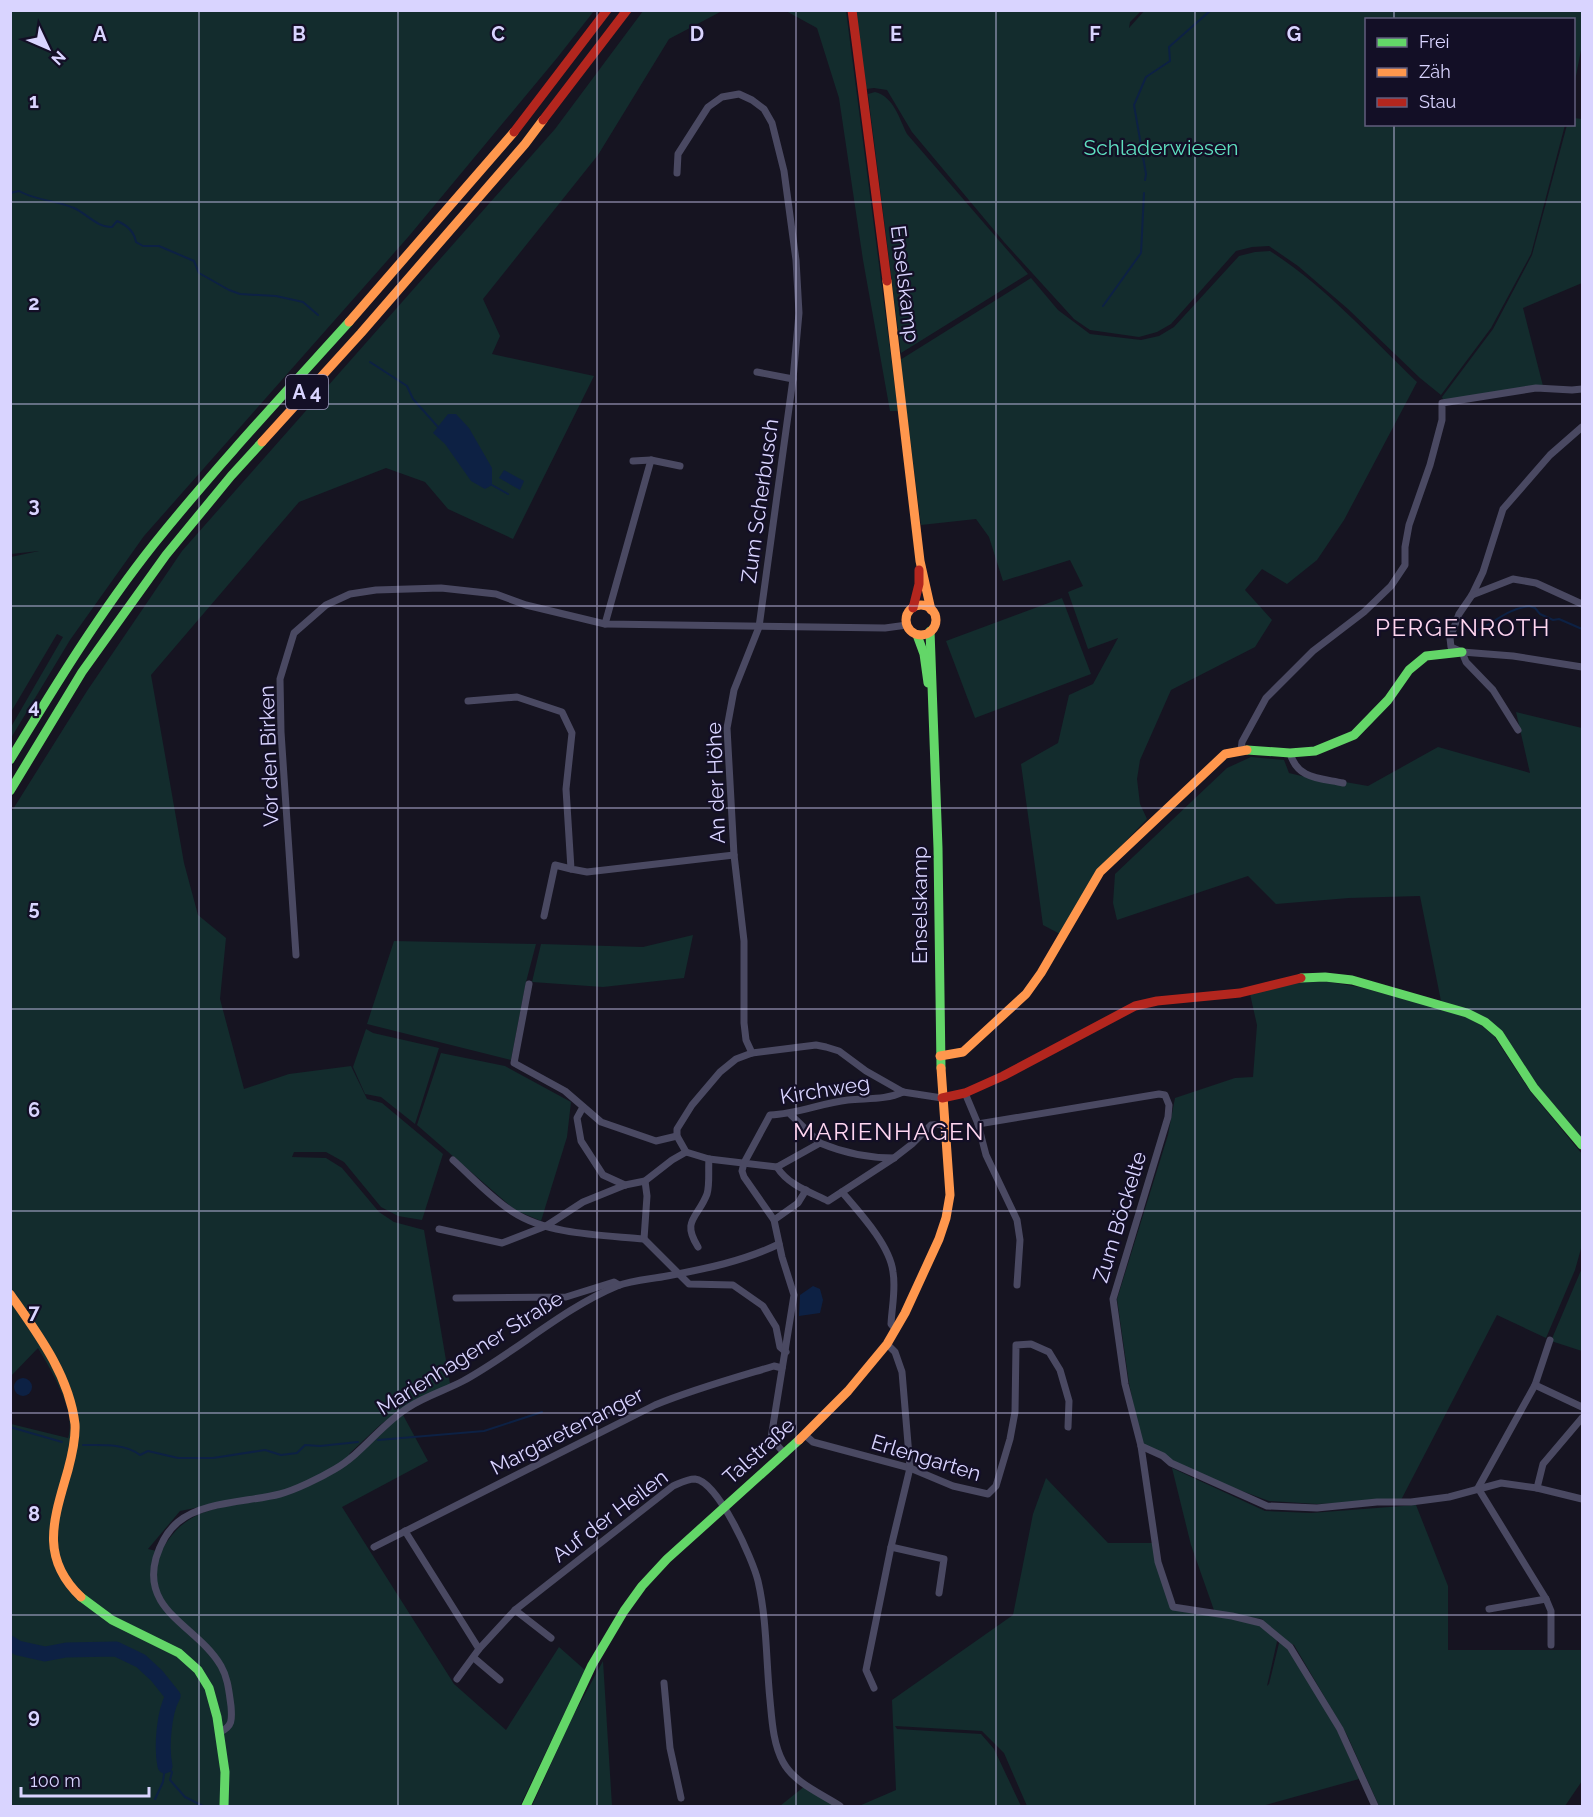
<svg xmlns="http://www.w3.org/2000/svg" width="1593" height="1817" font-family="Raleway,sans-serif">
<rect width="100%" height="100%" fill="#161421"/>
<!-- green -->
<g fill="#132c2d" fill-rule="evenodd">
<polygon points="11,10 594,11 557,58 409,236 144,536 70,640 11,738 11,727 63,637 57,634 11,712 11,557 39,551 11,554"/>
<polygon points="1145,10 1582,10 1582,45 1574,86 1574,20 1366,20 1366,124 1565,125 1531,254 1491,328 1441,395 1420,378 1348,309 1298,266 1269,246 1252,247 1236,251 1171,324 1157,332 1139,337 1090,330 1074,319 1004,242 912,132 887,90 874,88 866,89 855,11 1141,11 1130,22 1129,28"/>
<path d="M 643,11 L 722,11 L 669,39 L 598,155 L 483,299 L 500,336 L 492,354 L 594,376 L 513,539 L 448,509 L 425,482 L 386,468 L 299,502 L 151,675 L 184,863 L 198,915 L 226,938 L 220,999 L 244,1089 L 289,1074 L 351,1066 L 367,1099 L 382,1103 L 443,1154 L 422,1220 L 398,1216 L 381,1207 L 344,1162 L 326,1152 L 294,1152 L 292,1157 L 326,1158 L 342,1168 L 379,1212 L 394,1222 L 424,1230 L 450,1384 L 409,1404 L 380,1425 L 349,1454 L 352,1458 L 385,1427 L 403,1415 L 428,1461 L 342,1507 L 454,1684 L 506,1730 L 559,1647 L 585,1670 L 520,1806 L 11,1806 L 11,1424 L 68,1438 C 77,1412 51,1370 38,1348 L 11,1376 L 10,814 L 87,691 L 182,551 L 555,129 ZM 270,1493 L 267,1499 C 220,1509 186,1505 161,1552 L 148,1549 L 180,1511 Z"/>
<polygon points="786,11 846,11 898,411 890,411 863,260 839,98 817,28"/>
<path d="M 875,92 C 894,97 899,118 907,134 L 1028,274 L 901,353 L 868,94 Z"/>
<polygon points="1574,118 1582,119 1582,283 1523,308 1543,386 1444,401 1442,397 1493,329 1532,255 1567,125 1574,124"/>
<path d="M 1270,251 C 1325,286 1370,337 1417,382 L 1344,520 L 1317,560 L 1287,584 L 1262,569 L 1245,590 L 1272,620 L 1255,647 L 1171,690 L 1140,760 L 1137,779 L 1140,804 L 1147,819 L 1096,872 L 1060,934 L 1043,925 L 1021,764 L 1058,743 L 1069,695 L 1093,684 L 1118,638 L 1088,649 L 1068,592 L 1083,586 L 1070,560 L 1003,581 L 989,537 L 976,519 L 921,525 L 900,360 L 1031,278 L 1058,310 L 1090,334 L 1141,340 L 1159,336 L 1174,327 L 1239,256 L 1255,252 Z"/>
<polygon points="1062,598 1091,674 975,718 946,641"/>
<polygon points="1516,712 1582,728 1582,1139 1535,1087 1522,1065 1473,1011 1441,1001 1420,896 1349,898 1276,904 1248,876 1117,920 1113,903 1115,874 1227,768 1251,757 1284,760 1289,773 1343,786 1345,782 1368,786 1438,747 1530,773"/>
<polygon points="693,935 684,978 603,987 532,982 541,944 643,947"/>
<polygon points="394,941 536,944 526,982 511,1060 367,1024"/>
<polygon points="1299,982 1329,982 1359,987 1463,1015 1482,1026 1494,1036 1530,1091 1582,1154 1582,1245 1575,1270 1546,1338 1497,1315 1401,1500 1317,1504 1269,1501 1215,1481 1142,1446 1129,1383 1117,1299 1168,1135 1175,1098 1235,1078 1253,1077 1257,1025 1250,994"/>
<polygon points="366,1029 373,1033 439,1048 415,1124 381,1097 365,1094 353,1067"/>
<polygon points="441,1053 505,1066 571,1102 567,1137 541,1221 515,1210 417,1125"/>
<polygon points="1582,1268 1582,1351 1551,1341"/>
<polygon points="1172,1468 1265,1511 1311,1513 1416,1505 1448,1586 1448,1650 1582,1650 1582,1781 1565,1806 1379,1806 1347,1735 1294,1645 1278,1637 1267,1686 1269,1684 1280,1639 1289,1648 1337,1730 1359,1779 1262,1806 1027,1806 1004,1753 982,1731 895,1726 897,1729 981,1734 994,1749 1021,1806 859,1806 896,1790 892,1700 1013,1615 1033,1514 1046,1478 1108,1543 1154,1543 1172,1608 1261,1624 1263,1619 1215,1613 1191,1545"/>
<polygon points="603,1661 612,1806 532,1806 572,1718"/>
<polygon points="805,1786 838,1806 780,1806"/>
</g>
<!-- water -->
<g fill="#0d2144">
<polygon points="448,414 456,414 469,428 492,468 492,485 485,489 471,481 445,444 433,433"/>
<polygon points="504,470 524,481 520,490 499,478"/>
<polygon points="813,1286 820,1289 823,1300 820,1313 799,1316 800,1295"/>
<circle cx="23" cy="1387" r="9"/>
</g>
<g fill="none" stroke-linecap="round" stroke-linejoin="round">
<!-- stream -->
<g stroke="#0d2144" stroke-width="2">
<polyline points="1145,180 1146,174 1134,105 1146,77 1170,61 1169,47 1211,10"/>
<path d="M 10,193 L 19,191 C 36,201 56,200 74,208 C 87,214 98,228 112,227 L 117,221 C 127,225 134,231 136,242 L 143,246 L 159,246 L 194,261 L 199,273 L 229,290 L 240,294 L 276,296 L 303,302 L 318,315"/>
<polyline points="1103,306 1141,253 1144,193"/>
<polyline points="370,362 407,386 413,399 438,427"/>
<polyline points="492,485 508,494"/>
<path d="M 1471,633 C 1491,626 1506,609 1529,606 L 1535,608 L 1540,614 L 1553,620 L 1559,619 L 1582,629"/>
<polyline points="10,1427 62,1442"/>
<polyline points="378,1440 484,1431 542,1412"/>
<path d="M 83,1445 C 101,1445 125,1443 140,1455 L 148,1451 L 178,1458 L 213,1458 L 265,1450 L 281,1455 L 297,1453 L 305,1445 L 320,1446 L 358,1442"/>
<polyline points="165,1766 172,1772 170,1780 185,1797 203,1806"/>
<polyline points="155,1799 163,1782 165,1766"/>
</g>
<!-- river -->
<path stroke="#0d2144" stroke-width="15" d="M 10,1643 L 18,1648 L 45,1654 L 66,1650 L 116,1649 L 141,1661 L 157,1676 L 173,1696 C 164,1712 161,1747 165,1766"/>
<!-- street -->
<g stroke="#4a4962" stroke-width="7">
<polyline points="677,173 678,154 708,107 722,97 739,94 752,100 764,109 772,123 784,171 796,260 799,313 793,379 759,627 734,690 727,728 734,855 744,941 744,1023 746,1040 752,1053"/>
<polyline points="757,372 793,379"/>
<polyline points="1582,427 1550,455 1503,509 1483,572 1472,595 1459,614 1450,638 1451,647 1462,652 1513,656 1582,667"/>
<polyline points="633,461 651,460"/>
<polyline points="1472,595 1513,579 1536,583 1582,604"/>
<polyline points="605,624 651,460 680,466"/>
<polyline points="1462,652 1466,662 1493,690 1518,730"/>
<polyline points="468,701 517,697 562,712 572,733 566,789 571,869 587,872 734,855"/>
<polyline points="1241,750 1242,742 1266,698 1313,651 1364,612 1391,586 1405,565 1405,547 1409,525 1430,465 1442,420 1442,403 1536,388 1572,390 1582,389"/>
<path d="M 1290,753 C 1297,779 1319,778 1343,783"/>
<polyline points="544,916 555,865 571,869"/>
<polyline points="296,955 281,732 280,679 294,633 326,605 350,594 376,590 441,588 496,594 526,605 605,624 885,628 907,625"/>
<polyline points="529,984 514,1063 565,1091 601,1122 656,1141 677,1136"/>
<polyline points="965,1093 978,1124 986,1155 1017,1220 1020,1240 1017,1285"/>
<polyline points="583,1107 577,1118 581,1141 603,1175 625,1185"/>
<polyline points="791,1115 820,1143"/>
<polyline points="978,1124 1159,1094 1165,1095 1169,1105 1168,1117 1113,1299 1125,1384 1141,1446 1158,1562 1173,1607 1232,1616 1261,1623 1290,1647 1340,1729 1375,1806"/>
<path d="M 894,1158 C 867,1158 844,1153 820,1143 L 777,1167 L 709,1159 L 686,1152 L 677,1136 L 677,1129 L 692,1105 L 720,1072 L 736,1059 L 752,1053 L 816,1045 L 826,1047 L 839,1051 L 866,1071 L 903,1092 L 942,1098"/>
<path d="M 453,1160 C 472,1177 491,1198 513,1212 C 548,1235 603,1235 644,1239 L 689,1284 L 733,1285 L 763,1306 L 776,1327 L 780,1347 L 786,1352"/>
<path d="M 777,1167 C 788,1185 810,1192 828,1201 L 894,1158 L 912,1144 L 931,1125 L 943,1124"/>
<path d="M 842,1192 C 859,1212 890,1245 893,1272 C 896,1289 892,1306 891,1324 L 896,1330"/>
<polyline points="774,1220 798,1203 806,1190"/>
<polyline points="439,1229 502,1243 546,1226 583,1202 625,1185 645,1181 672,1160 686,1152"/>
<polyline points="644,1239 647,1196 645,1181"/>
<path d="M 698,1247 C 681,1220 698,1218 707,1194 C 710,1184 708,1170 709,1159"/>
<polyline points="456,1298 566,1297 614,1282 619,1285"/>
<polyline points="1550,1340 1535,1385 1478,1488 1546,1599 1551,1611 1551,1645"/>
<polyline points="1535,1385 1582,1407"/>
<polyline points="805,1435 813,1442 910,1468 953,1486 988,1494 996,1486 1010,1439 1015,1412 1016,1345 1031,1344 1049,1352 1060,1370 1069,1401 1068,1427"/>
<polyline points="1141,1446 1163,1456 1171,1463 1267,1506 1317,1508 1377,1502 1411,1502 1449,1497 1501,1483 1537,1488 1582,1499"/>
<path d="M 785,1454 L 771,1438 L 794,1295 L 782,1257 L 774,1220 L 744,1177 L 742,1171 L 744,1163 L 770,1115 C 798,1114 821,1103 848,1100 C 867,1098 886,1100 903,1092"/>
<polyline points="1537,1488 1543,1464 1582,1418"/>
<polyline points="405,1531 479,1649 457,1679"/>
<path d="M 374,1547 L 655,1405 C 694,1389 734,1378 774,1366 L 782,1368"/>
<polyline points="891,1547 944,1559 939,1593"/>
<polyline points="1489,1609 1546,1599"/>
<polyline points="515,1610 551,1638"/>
<path d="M 479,1649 L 515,1610 L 673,1486 C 680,1483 687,1479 695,1479 C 718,1481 753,1560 758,1581 C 767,1620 766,1661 770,1700 C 772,1721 773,1743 783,1762 C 794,1783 822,1794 840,1806"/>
<polyline points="474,1658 500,1680"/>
<polyline points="664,1683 670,1748 681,1798"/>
<polyline points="874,1688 866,1670 891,1547 910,1468 902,1372 895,1352 887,1344"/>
<path d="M 220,1732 C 233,1726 232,1719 231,1706 C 229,1692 228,1678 221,1666 C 198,1626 141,1612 156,1558 C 160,1545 167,1531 178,1522 C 203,1501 249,1502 280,1494 C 295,1490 320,1478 335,1469 C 363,1453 381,1424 409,1407 C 426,1396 446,1390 463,1381 C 516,1352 562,1309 617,1286 C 632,1280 652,1279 667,1276 C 705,1269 744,1261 779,1244"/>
</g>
<!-- fast -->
<g stroke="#63d668" stroke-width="9">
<polyline points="930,631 938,848 941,1068"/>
<polyline points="917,635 924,654 928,683"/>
<polyline points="1247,750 1290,753 1315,751 1354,735 1388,700 1409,670 1426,656 1462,652"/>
<path d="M 10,760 C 55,686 100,612 154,544 C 216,467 283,395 349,322"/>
<polyline points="10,791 82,672 166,555 231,476 262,442"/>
<polyline points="1301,978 1325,977 1352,980 1467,1013 1485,1022 1499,1034 1534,1088 1582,1145"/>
<polyline points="81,1597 112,1620 179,1653 198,1670 209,1688 217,1717 225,1772 224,1806"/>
<polyline points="526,1806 592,1665 624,1611 642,1586 667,1559 799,1440"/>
</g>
<!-- slow -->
<g stroke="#ff974d" stroke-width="9">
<polyline points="887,281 920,561 931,610"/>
<polyline points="349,322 514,132"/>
<polyline points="262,442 361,333 525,144 543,120"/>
<circle cx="921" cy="620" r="15"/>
<polyline points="940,1056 963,1052 1026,994 1041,973 1100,872 1225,754 1247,750"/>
<path d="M 10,1294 C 38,1334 69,1375 75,1424 C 76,1439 72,1455 68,1470 C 54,1519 39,1557 81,1597"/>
<polyline points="799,1440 848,1391 887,1344 905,1313 939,1239 946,1218 950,1195 941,1068"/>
</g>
<!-- jam -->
<g stroke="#b3261e" stroke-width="9">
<polyline points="852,10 887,281"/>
<polyline points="543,120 627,10"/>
<polyline points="514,132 607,10"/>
<polyline points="913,608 919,584 919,570"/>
<polyline points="942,1098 965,1093 1003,1076 1135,1006 1157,1001 1240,993 1301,978"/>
</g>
</g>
<!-- grid -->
<path fill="none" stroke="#d9d4ff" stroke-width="1.5" stroke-opacity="0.55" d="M 199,10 L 199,1806M 398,10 L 398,1806M 597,10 L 597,1806M 796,10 L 796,1806M 996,10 L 996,1806M 1195,10 L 1195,1806M 1394,10 L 1394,20M 1394,124 L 1394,1806M 10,202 L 1582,202M 10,404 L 1582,404M 10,606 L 1582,606M 10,808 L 1582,808M 10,1009 L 1582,1009M 10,1211 L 1582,1211M 10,1413 L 1582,1413M 10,1615 L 1582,1615"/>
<g text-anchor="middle" stroke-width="4.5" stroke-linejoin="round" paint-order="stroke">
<!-- shield labels -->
<rect fill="#130f26" stroke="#9e99be" stroke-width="1.5" x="286" y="375" width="42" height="34" rx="4.5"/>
<g font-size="20" font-weight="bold" fill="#d9d4ff">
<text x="307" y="399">A 4</text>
</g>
<!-- park labels -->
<g font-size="21" fill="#5fe0c0" stroke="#130f26">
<text x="1161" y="155">Schladerwiesen</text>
</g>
<!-- street labels -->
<g font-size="21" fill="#d9d4ff" stroke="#130f26">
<text transform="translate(905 284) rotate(83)" y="7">Enselskamp</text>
<text transform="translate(760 501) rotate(-82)" y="7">Zum Scherbusch</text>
<text transform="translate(269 756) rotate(-92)" y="7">Vor den Birken</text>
<text transform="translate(716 783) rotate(-92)" y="7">An der Höhe</text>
<text transform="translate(920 905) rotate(-90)" y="7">Enselskamp</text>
<text transform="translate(825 1090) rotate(-9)" y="7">Kirchweg</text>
<text transform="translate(1120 1217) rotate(-73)" y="7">Zum Böckelte</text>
<text transform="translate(470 1353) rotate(-32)" y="7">Marienhagener Straße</text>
<text transform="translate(567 1431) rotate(-27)" y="7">Margaretenanger</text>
<text transform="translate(759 1451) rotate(-42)" y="7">Talstraße</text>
<text transform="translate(926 1458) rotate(17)" y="7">Erlengarten</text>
<text transform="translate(610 1516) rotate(-37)" y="7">Auf der Heilen</text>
</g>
<!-- quarter labels -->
<g font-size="24" letter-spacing="1.5" fill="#ffd6f0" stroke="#130f26">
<text x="1463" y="636">PERGENROTH</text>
<text x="889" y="1140">MARIENHAGEN</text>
</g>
</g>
<g font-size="20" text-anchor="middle" font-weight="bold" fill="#d9d4ff" stroke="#130f26" stroke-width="4.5" stroke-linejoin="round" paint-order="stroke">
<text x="100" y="41">A</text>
<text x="299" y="41">B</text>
<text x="498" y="41">C</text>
<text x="697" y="41">D</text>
<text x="896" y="41">E</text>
<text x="1095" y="41">F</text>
<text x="1294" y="41">G</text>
<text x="34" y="108">1</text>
<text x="34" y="310">2</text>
<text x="34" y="512">3</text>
<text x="34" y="713">4</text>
<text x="34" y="915">5</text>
<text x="34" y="1117">6</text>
<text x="34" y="1319">7</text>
<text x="34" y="1521">8</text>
<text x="34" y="1723">9</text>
</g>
<!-- border -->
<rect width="1593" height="1817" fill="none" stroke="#d9d4ff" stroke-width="24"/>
<!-- legend -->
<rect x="1365" y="18" width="210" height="108" fill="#130f26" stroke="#625e7d" stroke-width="1.5"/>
<rect x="1377" y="38" width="30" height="9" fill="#63d668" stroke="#625e7d" stroke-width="1.5"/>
<text x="1419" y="48" font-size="18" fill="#d9d4ff">Frei</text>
<rect x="1377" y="68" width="30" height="9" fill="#ff974d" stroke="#625e7d" stroke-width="1.5"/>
<text x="1419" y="78" font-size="18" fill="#d9d4ff">Zäh</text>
<rect x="1377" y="98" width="30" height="9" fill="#b3261e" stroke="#625e7d" stroke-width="1.5"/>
<text x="1419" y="108" font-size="18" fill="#d9d4ff">Stau</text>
<!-- north arrow -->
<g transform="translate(48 48) rotate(134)" stroke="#130f26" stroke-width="4.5" paint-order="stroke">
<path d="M0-4.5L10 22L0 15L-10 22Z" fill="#d9d4ff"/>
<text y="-9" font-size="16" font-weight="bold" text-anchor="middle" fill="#d9d4ff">N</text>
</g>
<!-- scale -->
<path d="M21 1787v9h128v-9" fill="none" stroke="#d9d4ff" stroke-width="3"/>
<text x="30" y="1787" font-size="18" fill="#d9d4ff" stroke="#130f26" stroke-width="4.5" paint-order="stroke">100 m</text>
</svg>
